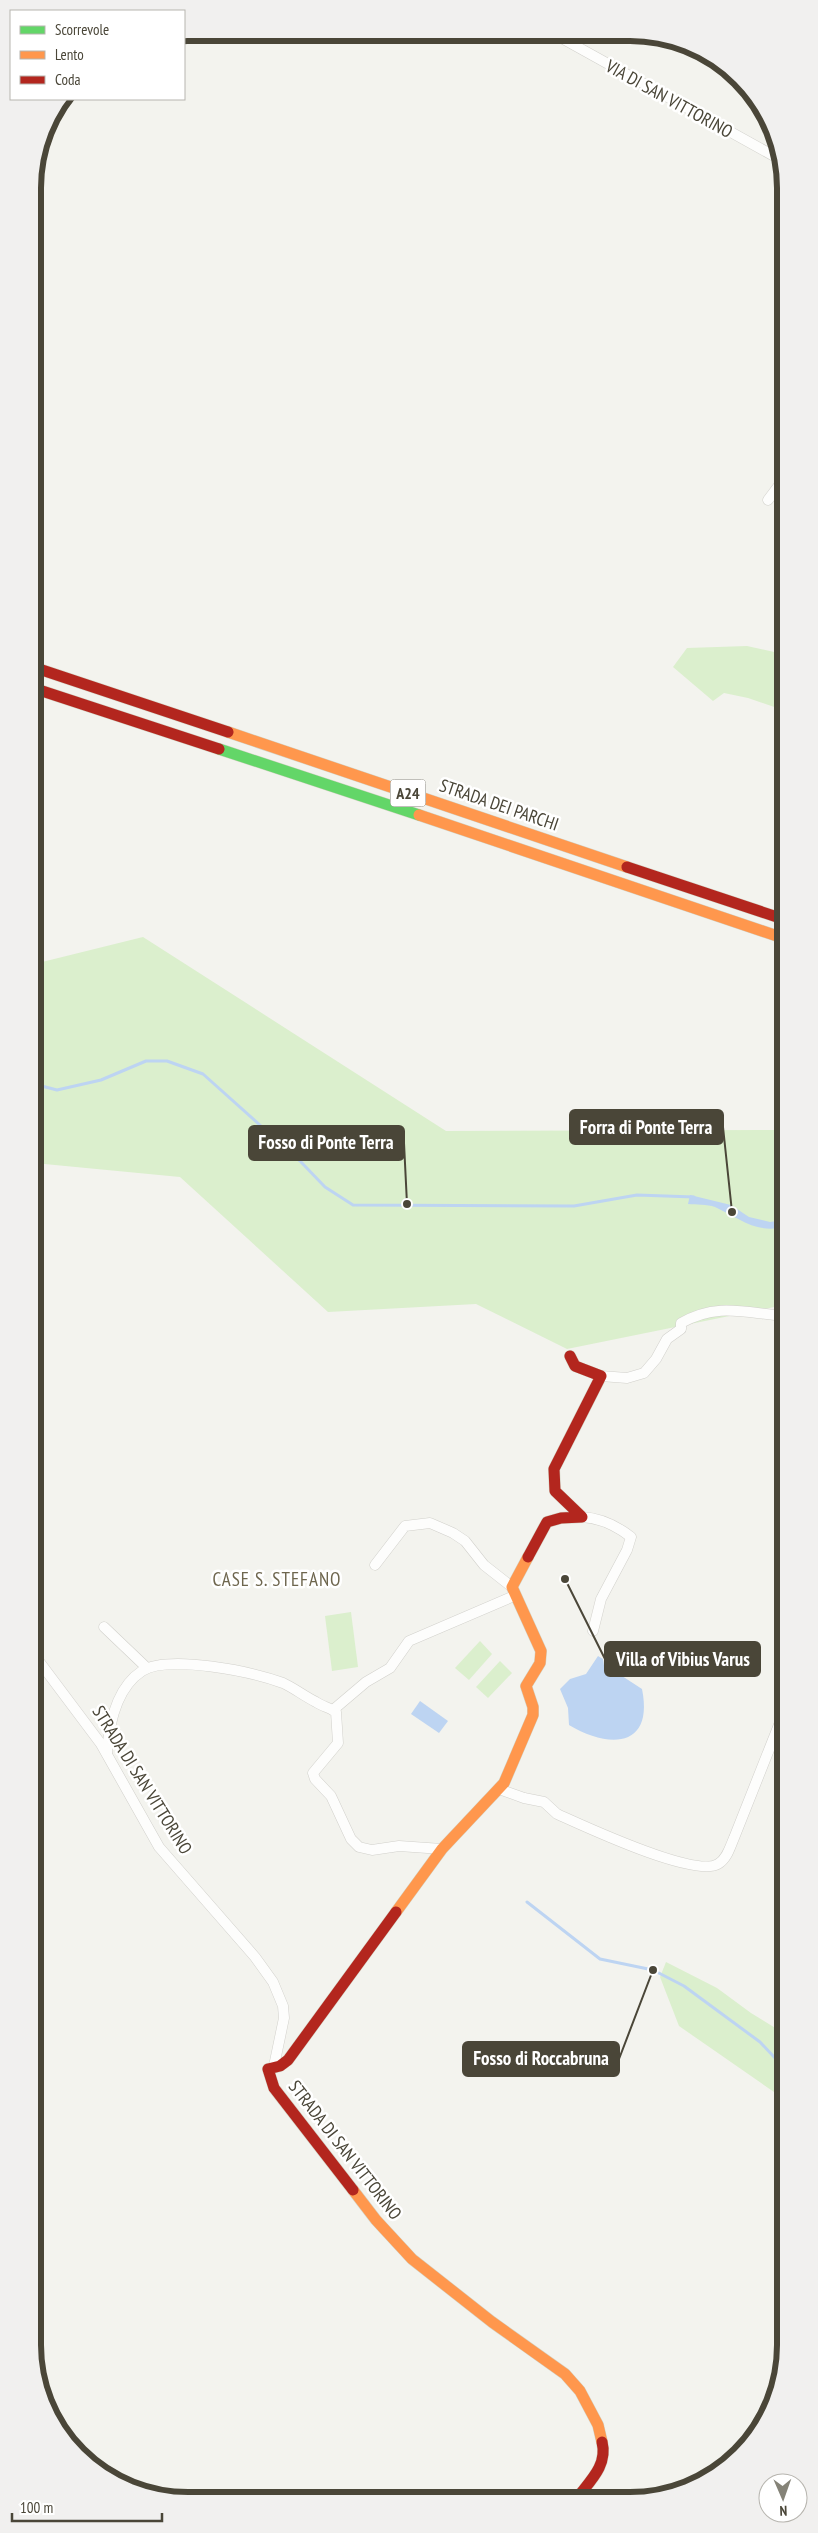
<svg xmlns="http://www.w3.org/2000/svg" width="818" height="2533" font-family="'PT Sans Narrow',sans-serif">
<rect width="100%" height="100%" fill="#f3f3ee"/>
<!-- green -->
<g fill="#dbefcd">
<polygon points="747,646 783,654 783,710 748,698 724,693 713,701 673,667 687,648"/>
<polygon points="143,937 446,1131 784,1130 784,1305 567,1349 476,1304 328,1312 180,1177 34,1163 34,964"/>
<polygon points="351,1612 358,1667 332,1671 325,1616"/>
<polygon points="480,1641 492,1654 469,1680 455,1668"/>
<polygon points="500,1661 512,1673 488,1698 476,1687"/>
<polygon points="666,1962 717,1988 751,2013 785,2034 785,2107 774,2092 679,2026 660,1977"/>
</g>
<!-- water -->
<g fill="#bdd4f2">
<path d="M 690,1195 L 731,1205 L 749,1217 L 770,1222 L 784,1220 L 784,1227 C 756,1234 739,1218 715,1207 C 707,1204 696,1205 688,1204 Z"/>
<path d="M 598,1656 L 603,1659 L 605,1672 L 622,1676 L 642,1689 C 654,1748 609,1749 569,1725 L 568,1708 L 560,1689 L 570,1679 L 586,1674 Z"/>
<polygon points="420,1701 448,1721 439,1733 411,1714"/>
</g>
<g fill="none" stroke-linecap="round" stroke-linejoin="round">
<!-- stream -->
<g stroke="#bdd4f2" stroke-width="3">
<polyline points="34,1084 57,1090 101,1080 146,1061 167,1061 203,1074 301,1162 325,1187 353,1205 574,1206 637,1195 694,1197"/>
<polyline points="527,1902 600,1959 653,1970 684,1986 760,2042 776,2059 785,2078"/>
</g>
<!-- street casing -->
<g stroke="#d1d0cb" stroke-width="11">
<g id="street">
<polyline points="556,35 783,161"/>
<polyline points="768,500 783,480"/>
<path d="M 601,1376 L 627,1378 L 644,1373 L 656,1359 L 667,1339 L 681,1329 L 681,1323 C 718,1302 745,1313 784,1316"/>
<path d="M 582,1517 C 599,1518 617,1526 631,1537 L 627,1550 L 601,1599 L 593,1631"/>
<polyline points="375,1565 405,1526 430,1523 453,1533 465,1541 484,1565 512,1587"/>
<polyline points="104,1627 147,1668"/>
<polyline points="35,1656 101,1744 159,1847 255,1957 273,1982 283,2006 284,2018 274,2066"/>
<polyline points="333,1710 366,1682 390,1668 409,1641 514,1596"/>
<path d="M 107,1753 C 109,1724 116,1688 142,1671 C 169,1654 253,1672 283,1683 C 294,1688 304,1696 316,1702 C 322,1706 330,1708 336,1712 L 338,1743 L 313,1773 L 315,1779 L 331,1796 L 351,1839 L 359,1847 L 372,1850 L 399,1846 L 442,1849"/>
<path d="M 499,1789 L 524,1798 L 544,1802 L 557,1814 C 584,1826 694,1878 718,1864 C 727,1859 730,1847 734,1838 L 784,1712"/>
</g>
</g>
<!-- fast casing -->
<g stroke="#d3d2c4" stroke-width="12">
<polyline id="fast" points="219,749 419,815"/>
</g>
<!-- slow casing -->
<g stroke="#d3d2c4" stroke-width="12">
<g id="slow">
<polyline points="228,732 627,867"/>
<polyline points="419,815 783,938"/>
<polyline points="396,1912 442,1849 504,1783 533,1715 533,1707 526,1686 540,1663 541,1651 512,1587 528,1557"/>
<polyline points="353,2190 376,2220 412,2259 492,2322 565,2374 580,2391 598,2425 602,2442"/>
</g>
</g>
<!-- jam casing -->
<g stroke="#d3d2c4" stroke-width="12">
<g id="jam">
<polyline points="33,667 228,732"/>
<polyline points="33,688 219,749"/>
<polyline points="627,867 783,919"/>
<polyline points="528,1557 547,1522 561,1518 582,1517 555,1491 554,1469 601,1376 575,1366 570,1356"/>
<polyline points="353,2190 274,2088 268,2069 280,2066 288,2060 396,1912"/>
<path d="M 577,2498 C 590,2481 608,2465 602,2442"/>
</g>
</g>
<!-- street -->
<use href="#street" stroke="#fdfdfc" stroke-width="10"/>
<!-- fast -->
<use href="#fast" stroke="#63d668" stroke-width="11"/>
<!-- slow -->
<use href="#slow" stroke="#ff974d" stroke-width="11"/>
<!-- jam -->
<use href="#jam" stroke="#b3261e" stroke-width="11"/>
</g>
<g text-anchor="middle" stroke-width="5" stroke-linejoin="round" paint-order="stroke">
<!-- shield labels -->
<rect fill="#fff" stroke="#807e74" stroke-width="1" x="390.5" y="779.5" width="35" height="27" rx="4"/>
<g font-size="16" font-weight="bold" fill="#4a4638">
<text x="408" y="799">A24</text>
</g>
<!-- street labels -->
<g font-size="18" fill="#4a4638" stroke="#fff">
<text transform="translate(669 99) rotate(29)" y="6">VIA DI SAN VITTORINO</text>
<text transform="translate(499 805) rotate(19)" y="6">STRADA DEI PARCHI</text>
<text transform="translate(142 1780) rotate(58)" y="6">STRADA DI SAN VITTORINO</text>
<text transform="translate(345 2150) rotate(52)" y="6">STRADA DI SAN VITTORINO</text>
</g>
<!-- neighbourhood labels -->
<g font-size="19" letter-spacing="1" fill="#6e664e" stroke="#fff">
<text x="277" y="1586">CASE S. STEFANO</text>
</g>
</g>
<!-- crop -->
<path d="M0 0H818V2533H0ZM188 41H630A147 147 0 0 1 777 188V2345A147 147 0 0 1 630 2492H188A147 147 0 0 1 41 2345V188A147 147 0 0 1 188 41Z" fill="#f1f0ef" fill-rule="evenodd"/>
<path fill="none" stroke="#4a4638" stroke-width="6" d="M188 41H630A147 147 0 0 1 777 188V2345A147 147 0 0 1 630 2492H188A147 147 0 0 1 41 2345V188A147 147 0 0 1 188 41Z"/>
<!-- callouts -->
<path fill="none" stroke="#4a4638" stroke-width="2" d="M732 1212L723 1127M407 1204L404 1143M565 1579L605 1659M653 1970L619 2059"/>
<g fill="#4a4638" stroke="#fff" stroke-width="2">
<circle cx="732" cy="1212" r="5"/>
<circle cx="407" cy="1204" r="5"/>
<circle cx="565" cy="1579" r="5"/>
<circle cx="653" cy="1970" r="5"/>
</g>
<g fill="#4a4638" stroke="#4a4638" stroke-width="2">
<rect x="570" y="1110" width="153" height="34" rx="5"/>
<rect x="249" y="1126" width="155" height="34" rx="5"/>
<rect x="605" y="1642" width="155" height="34" rx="5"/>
<rect x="463" y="2042" width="156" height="34" rx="5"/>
</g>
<g font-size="19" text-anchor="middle" font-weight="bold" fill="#fff">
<text x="646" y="1134">Forra di Ponte Terra</text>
<text x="326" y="1149">Fosso di Ponte Terra</text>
<text x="683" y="1666">Villa of Vibius Varus</text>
<text x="541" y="2065">Fosso di Roccabruna</text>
</g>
<!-- legend -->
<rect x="10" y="10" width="175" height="90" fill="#ffffff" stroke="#b7b5af"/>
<rect x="20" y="26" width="25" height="8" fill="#63d668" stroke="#b7b5af"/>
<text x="55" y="35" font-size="15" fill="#4a4638">Scorrevole</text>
<rect x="20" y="51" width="25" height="8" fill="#ff974d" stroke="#b7b5af"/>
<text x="55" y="60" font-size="15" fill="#4a4638">Lento</text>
<rect x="20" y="76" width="25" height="8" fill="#b3261e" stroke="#b7b5af"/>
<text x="55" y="85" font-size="15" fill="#4a4638">Coda</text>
<!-- north arrow -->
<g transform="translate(783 2498) rotate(178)"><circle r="24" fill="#ffffff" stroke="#b7b5af"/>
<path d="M0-4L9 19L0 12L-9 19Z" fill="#858378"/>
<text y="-8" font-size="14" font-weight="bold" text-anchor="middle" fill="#4a4638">N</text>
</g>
<!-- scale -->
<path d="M12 2513v8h150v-8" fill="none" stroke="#4a4638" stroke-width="2.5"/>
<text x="20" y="2513" font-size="15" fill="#4a4638" stroke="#ffffff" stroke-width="4" paint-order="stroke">100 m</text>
</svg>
